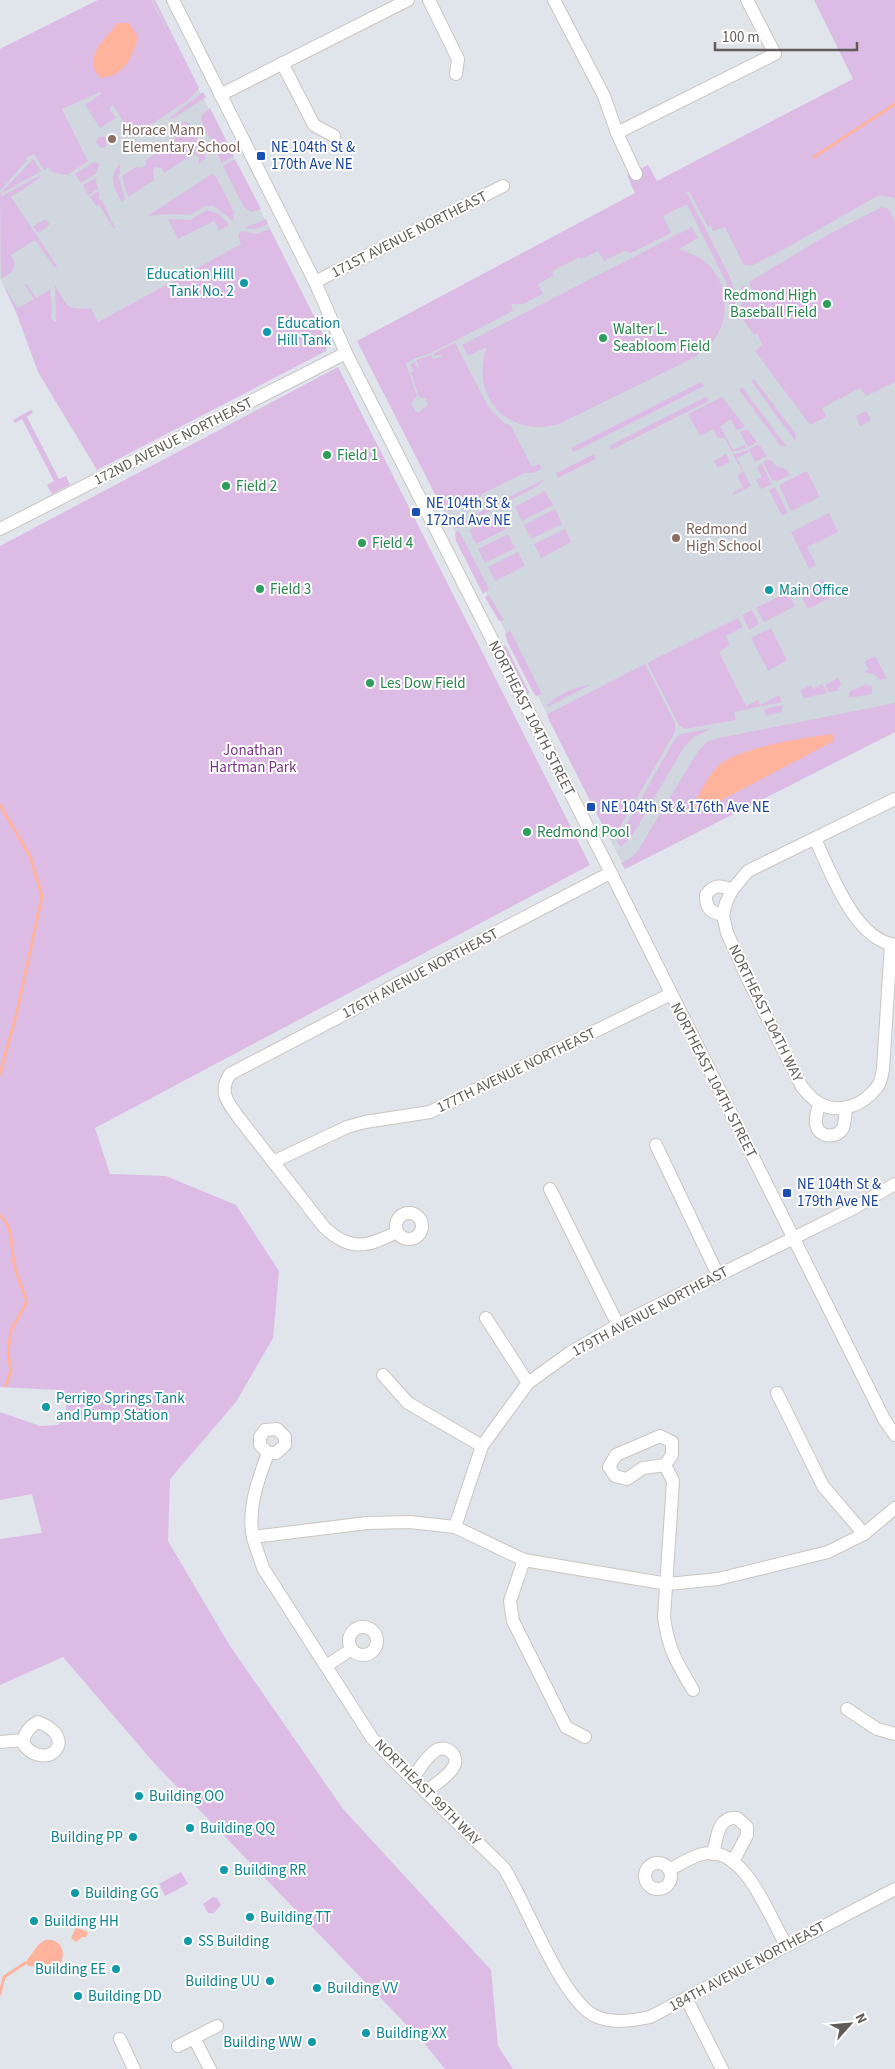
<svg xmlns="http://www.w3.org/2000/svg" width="895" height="2069" font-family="'Source Sans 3',sans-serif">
<rect width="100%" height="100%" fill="#e0e5ec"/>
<!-- education -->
<g fill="#d1d7de">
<polygon points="98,0 153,0 270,229 98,322 57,322 32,305 16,312 0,278 0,49"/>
<polygon points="865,100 895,161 895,732 625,869 367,357"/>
</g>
<!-- green -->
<g fill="#dcbbe5">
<polygon points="98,0 151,0 170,37 153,0 155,0 199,88 187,101 130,138 125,129 127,127 113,105 109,108 116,118 100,128 85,105 101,94 100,92 62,109 88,161 67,175 52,172 48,167 44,170 34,154 26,158 27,160 0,191 0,49"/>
<polygon points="814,0 895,0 895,198 879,195 788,247 751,266 744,265 725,227 713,231 711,226 708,227 689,191 685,193 688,195 731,279 736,298 735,315 730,308 726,282 687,204 663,216 671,233 631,253 624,251 604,261 598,251 581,259 580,257 552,271 553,276 538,284 543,294 523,304 511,304 513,311 431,353 415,358 406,364 417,396 411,403 415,411 419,413 428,404 426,399 419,397 411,373 415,369 413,370 410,365 415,362 417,368 419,367 416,360 431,355 433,359 441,357 441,355 434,356 433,354 455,343 488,406 503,422 511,426 532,467 539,464 542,469 533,473 524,473 482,494 478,499 449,512 449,509 439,502 357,341 635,193 627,175 648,165 657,181 853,79"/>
<polygon points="203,92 206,97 174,118 168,119"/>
<polygon points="210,108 234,156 222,163 201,120 202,115"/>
<polygon points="184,122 189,123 206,157 205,159 199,164 199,157 193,154 164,173 162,168 155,167 153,170 154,180 128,197 122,176 136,167 142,168 146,165 146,160 174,142 175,137 179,135 177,127"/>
<circle cx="102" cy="142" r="5.5"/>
<polygon points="33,159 41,171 4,192 3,191"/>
<polygon points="235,159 261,209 252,212 248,210 244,207 223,166"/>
<polygon points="94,162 100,164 96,173 97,173 81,183 75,174"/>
<path d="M 120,164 L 120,174 L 118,175 L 125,199 L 122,202 C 114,189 108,176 120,164 Z"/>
<polygon points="212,174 216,177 234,212 233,221 218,209 212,206 205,206 190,215 172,214 147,216"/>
<polygon points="39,176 40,178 11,197 57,266 55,268 35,240 11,255 15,263 12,272 1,279 0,192 2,196"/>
<polygon points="97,177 95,184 97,184 98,189 88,195 83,185"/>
<polygon points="98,191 100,196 98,198 101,201 102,201 115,228 114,229 99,205 96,206 90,197"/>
<polygon points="882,207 889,209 895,222 895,382 866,396 860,388 822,408 826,417 810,425 755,351 762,345 757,333 754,335 742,318 741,287 744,285 748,293 752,290 749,282 829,234"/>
<polygon points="207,210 219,214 228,223 228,226 219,230 214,221 178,239 168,219 190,220"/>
<polygon points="46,219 50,225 38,233 33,226"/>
<polygon points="266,219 268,224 256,229 244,228"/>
<path d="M 692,227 L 698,238 L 679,249 C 690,253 701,257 709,265 C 730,288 730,324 709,346 C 704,351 698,354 693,358 L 559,424 C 508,439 469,396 487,347 L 468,356 L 462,345 Z"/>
<path d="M 270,229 L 327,342 L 326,351 L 97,470 L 38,372 L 16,312 L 4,286 L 18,308 L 34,299 L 25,285 L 27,284 L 36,298 L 50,289 L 52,310 L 51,318 L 56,322 L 55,285 C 68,307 65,310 91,308 L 98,322 L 241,244 L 238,236 L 241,231 L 256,234 Z"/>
<polygon points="338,367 590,865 95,1128 110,1174 166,1176 236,1205 279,1271 273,1338 236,1402 170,1479 168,1541 230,1646 343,1809 491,1970 498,2046 513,2069 445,2069 424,2043 155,1764 63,1657 0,1685 0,1539 42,1533 32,1494 0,1500 0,1412 40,1426 58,1425 66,1417 66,1402 57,1390 0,1387 0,546"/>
<polygon points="754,379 796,434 795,441 751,381"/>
<polygon points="701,382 704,386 574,452 571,448"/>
<polygon points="742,387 787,447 781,446 739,390"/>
<polygon points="706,397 709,401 611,450 609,446"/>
<polygon points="722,397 745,426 739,430 736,429 731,419 720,426 733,450 745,445 746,448 732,452 725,438 718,438 713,429 700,436 688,414"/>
<polygon points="31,410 33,413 27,417 59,479 66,476 70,485 52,494 47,485 54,481 22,419 15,423 13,420"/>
<polygon points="866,411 871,420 860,426 856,416"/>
<polygon points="745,430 748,430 757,442 748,447 740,432"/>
<polygon points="757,445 760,446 767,456 755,462 749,449"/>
<polygon points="748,450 749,452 737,458 751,486 733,495 732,493 743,487 738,478 739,474 743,472 733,455"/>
<polygon points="594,454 596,459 558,478 556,473"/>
<polygon points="726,454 730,462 718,468 714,461"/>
<polygon points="767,460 771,460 777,467 786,469 790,475 777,481 772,480 763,462"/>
<polygon points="761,463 772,484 761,489 756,480 762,477 757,468"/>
<polygon points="807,471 820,497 791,511 779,485"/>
<polygon points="545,479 538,486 505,503 503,500"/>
<polygon points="775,487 788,513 782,516 769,490"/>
<polygon points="545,491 553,505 522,521 515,507"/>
<polygon points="500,501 502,505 458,528 455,526"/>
<polygon points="555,509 562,524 531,539 524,525"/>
<polygon points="829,513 838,532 807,547 816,565 809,569 791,532"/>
<polygon points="499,515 506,529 476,544 469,530"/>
<polygon points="565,529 571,542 541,558 534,544"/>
<polygon points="457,531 459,531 489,589 483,594 456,541 455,534"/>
<polygon points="508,534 515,548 485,563 478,549"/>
<polygon points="518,552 525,566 495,581 488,567"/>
<polygon points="823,579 832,597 808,609 799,591"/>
<polygon points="787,592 795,606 764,622 756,608"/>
<polygon points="489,595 504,620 499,621 485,597"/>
<polygon points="752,610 759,624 749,630 742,615"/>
<polygon points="738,618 743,627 726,636 730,645 719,652 746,706 758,700 760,705 779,695 782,702 734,712 736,720 685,729 679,725 647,663"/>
<polygon points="771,628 787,660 768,671 751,638"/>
<polygon points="510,630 542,694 536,696 532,690 507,641 505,634"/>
<polygon points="506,646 529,692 528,694 503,647"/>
<polygon points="875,656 887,678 880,680 874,674 863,672 869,669 864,662"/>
<polygon points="645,664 675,723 675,732 617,832 611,826 603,826 548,718 548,714"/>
<polygon points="838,678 841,684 837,691 829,692 825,685"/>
<polygon points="822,684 827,693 804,698 800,691 811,685 813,689"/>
<polygon points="866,684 872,687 872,694 849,698 849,692"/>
<path d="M 590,685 L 547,707 L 546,707 C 554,696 577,686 590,685 Z"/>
<polygon points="895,703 895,732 625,869 621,863 631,858 637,852 698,751 707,742 719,738"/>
<polygon points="783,705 781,712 766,716 764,709"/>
<polygon points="713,728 694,737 684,747 632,836 621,847 617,841 675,739 681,734"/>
<polygon points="181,1872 188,1884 165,1896 159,1884"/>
<polygon points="213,1897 217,1898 221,1905 214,1913 208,1913 203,1904"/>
</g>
<!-- water -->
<g fill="#ffb39d">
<path d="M 118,23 L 129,23 L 138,38 C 131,59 125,75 101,78 C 81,60 104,39 118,23 Z"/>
<path d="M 834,734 L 834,741 L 828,744 L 714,804 L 695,811 L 693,806 C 700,793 707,778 717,767 C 735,748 807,737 834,734 Z"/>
<polygon points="76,1928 86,1931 88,1933 86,1937 82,1937 76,1942 71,1938"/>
<path d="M 45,1940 C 59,1938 67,1950 61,1962 C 59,1966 54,1969 52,1972 C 44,1972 38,1966 29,1966 L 25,1963 L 39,1944 Z"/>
</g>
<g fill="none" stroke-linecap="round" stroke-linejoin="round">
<!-- stream -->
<g stroke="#ffb39d" stroke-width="3">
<polyline points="814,157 895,104"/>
<polyline points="0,805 30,856 42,896 17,1012 0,1074"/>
<path d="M 0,1215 C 15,1229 10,1249 15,1267 C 18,1279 23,1290 27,1301 L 11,1331 L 8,1353 L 11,1370 L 6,1386"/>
<polyline points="0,1994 4,1977 25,1963"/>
</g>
<!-- minor casing -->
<g stroke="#c9c5c2" stroke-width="14">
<g id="minor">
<polyline points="173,0 315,282 346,353 606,863 884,1419 895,1435"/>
<polyline points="429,0 458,59 456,74"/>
<polyline points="554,0 604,96 617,133 636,174"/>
<polyline points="282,63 314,125 334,136"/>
<polyline points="220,95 408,0"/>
<polyline points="617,133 775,54 747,0"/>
<polyline points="315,282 503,186"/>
<polyline points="0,529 346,353"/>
<path d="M 815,839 C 831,872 854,939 895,945"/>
<path d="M 723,915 C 710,912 706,909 706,895 C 714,884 721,885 732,890"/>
<path d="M 891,944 L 883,1069 C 882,1075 881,1083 877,1087 C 864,1105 839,1115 819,1103 C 812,1099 807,1093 802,1087 L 748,979 L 727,933 L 723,915 L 726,903 L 732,890 L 748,871 L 895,799"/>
<path d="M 819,1104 C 818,1110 815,1117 816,1124 C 818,1137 836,1140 843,1128 C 845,1123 845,1115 846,1109"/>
<polyline points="656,1145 718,1275"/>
<polyline points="273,1162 347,1127 365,1122 430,1112 671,994"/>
<polyline points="550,1189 618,1325"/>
<circle cx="409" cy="1226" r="13"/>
<path d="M 397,1232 C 367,1247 350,1252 324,1227 L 239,1118 C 228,1103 218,1092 230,1074 L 358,1007 L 389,988 L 610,873"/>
<polyline points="486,1318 528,1383"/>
<polyline points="383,1375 408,1403 482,1446"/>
<polyline points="777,1393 823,1486 864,1534"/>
<path d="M 268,1453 L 260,1445 L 260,1437 L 265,1430 L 277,1429 L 285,1437 L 285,1445 L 276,1453 L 268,1453 C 258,1480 247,1509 253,1538 C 256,1548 260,1558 263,1568 L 372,1738 L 395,1762 L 504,1868 C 526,1903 560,1996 593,2015 C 610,2024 631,2021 650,2017 L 895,1889"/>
<path d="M 665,1465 L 643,1468 L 627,1479 L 615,1476 L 609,1467 L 616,1455 L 660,1436 L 672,1442 L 672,1455 L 665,1465 L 673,1481 L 664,1617 C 668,1649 677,1663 693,1690"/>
<polyline points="455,1527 482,1446 528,1383 571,1352 618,1325 852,1209 895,1184"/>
<polyline points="253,1537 367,1523 410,1522 455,1527 524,1560 668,1584 718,1579 828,1552 864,1534 895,1508"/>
<polyline points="524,1560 510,1601 513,1621 566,1727 585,1737"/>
<circle cx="363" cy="1641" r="14"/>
<polyline points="326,1666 352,1649"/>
<polyline points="847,1709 877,1729 895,1734"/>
<path d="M 38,1722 C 81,1738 47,1773 24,1745 C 22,1735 30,1726 38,1722 Z"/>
<polyline points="0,1742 23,1740"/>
<path d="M 412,1779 C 419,1770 426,1757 435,1751 C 446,1743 461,1756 453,1768 C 447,1777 434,1785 426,1792"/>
<path d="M 713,1854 C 717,1839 717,1816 737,1818 L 747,1827 L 747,1835 L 733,1862"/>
<circle cx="658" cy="1876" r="13"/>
<path d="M 669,1870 C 681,1864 698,1852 712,1853 C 748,1855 770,1918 786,1945"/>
<polyline points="686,1998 722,2069"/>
<polyline points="194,2038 210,2069"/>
<polyline points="120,2039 134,2069"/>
<polyline points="178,2046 217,2026"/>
</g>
</g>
<!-- minor -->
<use href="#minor" stroke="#fff" stroke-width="12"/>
</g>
<!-- markers -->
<g fill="#8d6e63" stroke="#fff" stroke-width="2">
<circle cx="112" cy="139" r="5"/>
<circle cx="676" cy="538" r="5"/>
</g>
<g fill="#1a4fb4" stroke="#fff" stroke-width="2">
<rect x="256" y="151" width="10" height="10" rx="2.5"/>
<rect x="411" y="507" width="10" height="10" rx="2.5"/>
<rect x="586" y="802" width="10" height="10" rx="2.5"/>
<rect x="782" y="1188" width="10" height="10" rx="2.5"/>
</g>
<g fill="#0f9aa8" stroke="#fff" stroke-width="2">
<circle cx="244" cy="283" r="5"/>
<circle cx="267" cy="332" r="5"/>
<circle cx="769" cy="590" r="5"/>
<circle cx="46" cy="1407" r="5"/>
<circle cx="139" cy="1796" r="5"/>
<circle cx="190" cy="1828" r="5"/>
<circle cx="133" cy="1837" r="5"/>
<circle cx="224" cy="1870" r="5"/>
<circle cx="75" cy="1893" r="5"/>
<circle cx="250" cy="1917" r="5"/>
<circle cx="34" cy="1921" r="5"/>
<circle cx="188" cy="1941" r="5"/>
<circle cx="116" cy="1969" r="5"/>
<circle cx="270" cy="1981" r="5"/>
<circle cx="317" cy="1988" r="5"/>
<circle cx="78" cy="1996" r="5"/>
<circle cx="366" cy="2033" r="5"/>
<circle cx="312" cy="2042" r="5"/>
</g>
<g fill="#2e9e5b" stroke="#fff" stroke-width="2">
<circle cx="827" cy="304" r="5"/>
<circle cx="603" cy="338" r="5"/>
<circle cx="327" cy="455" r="5"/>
<circle cx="226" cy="486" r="5"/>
<circle cx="362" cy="543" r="5"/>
<circle cx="260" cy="589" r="5"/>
<circle cx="370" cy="683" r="5"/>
<circle cx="527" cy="832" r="5"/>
</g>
<g text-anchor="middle" stroke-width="4" stroke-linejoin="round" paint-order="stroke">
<!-- education labels -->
<g font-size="15" fill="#785e54" stroke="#fff" text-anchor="start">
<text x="122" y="135">Horace Mann<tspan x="122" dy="17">Elementary School</tspan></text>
<text x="686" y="534">Redmond<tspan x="686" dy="17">High School</tspan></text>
</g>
<!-- transit labels -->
<g font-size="15" fill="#164399" stroke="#fff" text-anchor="start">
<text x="271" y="152">NE 104th St &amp;<tspan x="271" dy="17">170th Ave NE</tspan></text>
<text x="426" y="508">NE 104th St &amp;<tspan x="426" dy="17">172nd Ave NE</tspan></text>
<text x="601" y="812">NE 104th St &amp; 176th Ave NE</text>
<text x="797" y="1189">NE 104th St &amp;<tspan x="797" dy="17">179th Ave NE</tspan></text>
</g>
<!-- street labels -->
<g font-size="15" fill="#615c59" stroke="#fff">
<text transform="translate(409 234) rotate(-27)" y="5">171ST AVENUE NORTHEAST</text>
<text transform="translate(173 441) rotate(-27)" y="5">172ND AVENUE NORTHEAST</text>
<text transform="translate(532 718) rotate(63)" y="5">NORTHEAST 104TH STREET</text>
<text transform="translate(420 973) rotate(-28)" y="5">176TH AVENUE NORTHEAST</text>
<text transform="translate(766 1013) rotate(64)" y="5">NORTHEAST 104TH WAY</text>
<text transform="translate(516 1070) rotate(-26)" y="5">177TH AVENUE NORTHEAST</text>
<text transform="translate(714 1080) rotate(63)" y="5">NORTHEAST 104TH STREET</text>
<text transform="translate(650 1311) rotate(-28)" y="5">179TH AVENUE NORTHEAST</text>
<text transform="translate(428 1792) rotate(45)" y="5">NORTHEAST 99TH WAY</text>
<text transform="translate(747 1966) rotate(-28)" y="5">184TH AVENUE NORTHEAST</text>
</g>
<!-- culture labels -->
<g font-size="15" fill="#0d838f" stroke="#fff" text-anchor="start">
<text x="234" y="279" text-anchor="end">Education Hill<tspan x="234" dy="17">Tank No. 2</tspan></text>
<text x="277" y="328">Education<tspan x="277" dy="17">Hill Tank</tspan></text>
<text x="779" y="595">Main Office</text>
<text x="56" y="1403">Perrigo Springs Tank<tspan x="56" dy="17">and Pump Station</tspan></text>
<text x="149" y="1801">Building OO</text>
<text x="200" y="1833">Building QQ</text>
<text x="123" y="1842" text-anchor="end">Building PP</text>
<text x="234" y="1875">Building RR</text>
<text x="85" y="1898">Building GG</text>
<text x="260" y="1922">Building TT</text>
<text x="44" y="1926">Building HH</text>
<text x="198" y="1946">SS Building</text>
<text x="106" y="1974" text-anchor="end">Building EE</text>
<text x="260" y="1986" text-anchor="end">Building UU</text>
<text x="327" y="1993">Building VV</text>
<text x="88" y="2001">Building DD</text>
<text x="376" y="2038">Building XX</text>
<text x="302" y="2047" text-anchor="end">Building WW</text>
</g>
<!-- leisure labels -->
<g font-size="15" fill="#27864d" stroke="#fff" text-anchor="start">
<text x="817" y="300" text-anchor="end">Redmond High<tspan x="817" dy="17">Baseball Field</tspan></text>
<text x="613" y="334">Walter L.<tspan x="613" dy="17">Seabloom Field</tspan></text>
<text x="337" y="460">Field 1</text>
<text x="236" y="491">Field 2</text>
<text x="372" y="548">Field 4</text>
<text x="270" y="594">Field 3</text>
<text x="380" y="688">Les Dow Field</text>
<text x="537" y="837">Redmond Pool</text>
</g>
<!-- park labels -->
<g font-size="15" fill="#793386" stroke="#fff">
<text x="253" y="755">Jonathan<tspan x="253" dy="17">Hartman Park</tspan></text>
</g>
</g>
<!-- north arrow -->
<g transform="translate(850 2024) rotate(63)" stroke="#ffffff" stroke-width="4" paint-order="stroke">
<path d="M0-4L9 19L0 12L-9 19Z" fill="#615c59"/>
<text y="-8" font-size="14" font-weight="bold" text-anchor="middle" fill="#615c59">N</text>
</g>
<!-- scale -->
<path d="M715 42v8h142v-8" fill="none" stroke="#615c59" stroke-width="2.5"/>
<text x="722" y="42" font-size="15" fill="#615c59" stroke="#ffffff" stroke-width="4" paint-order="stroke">100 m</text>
</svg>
